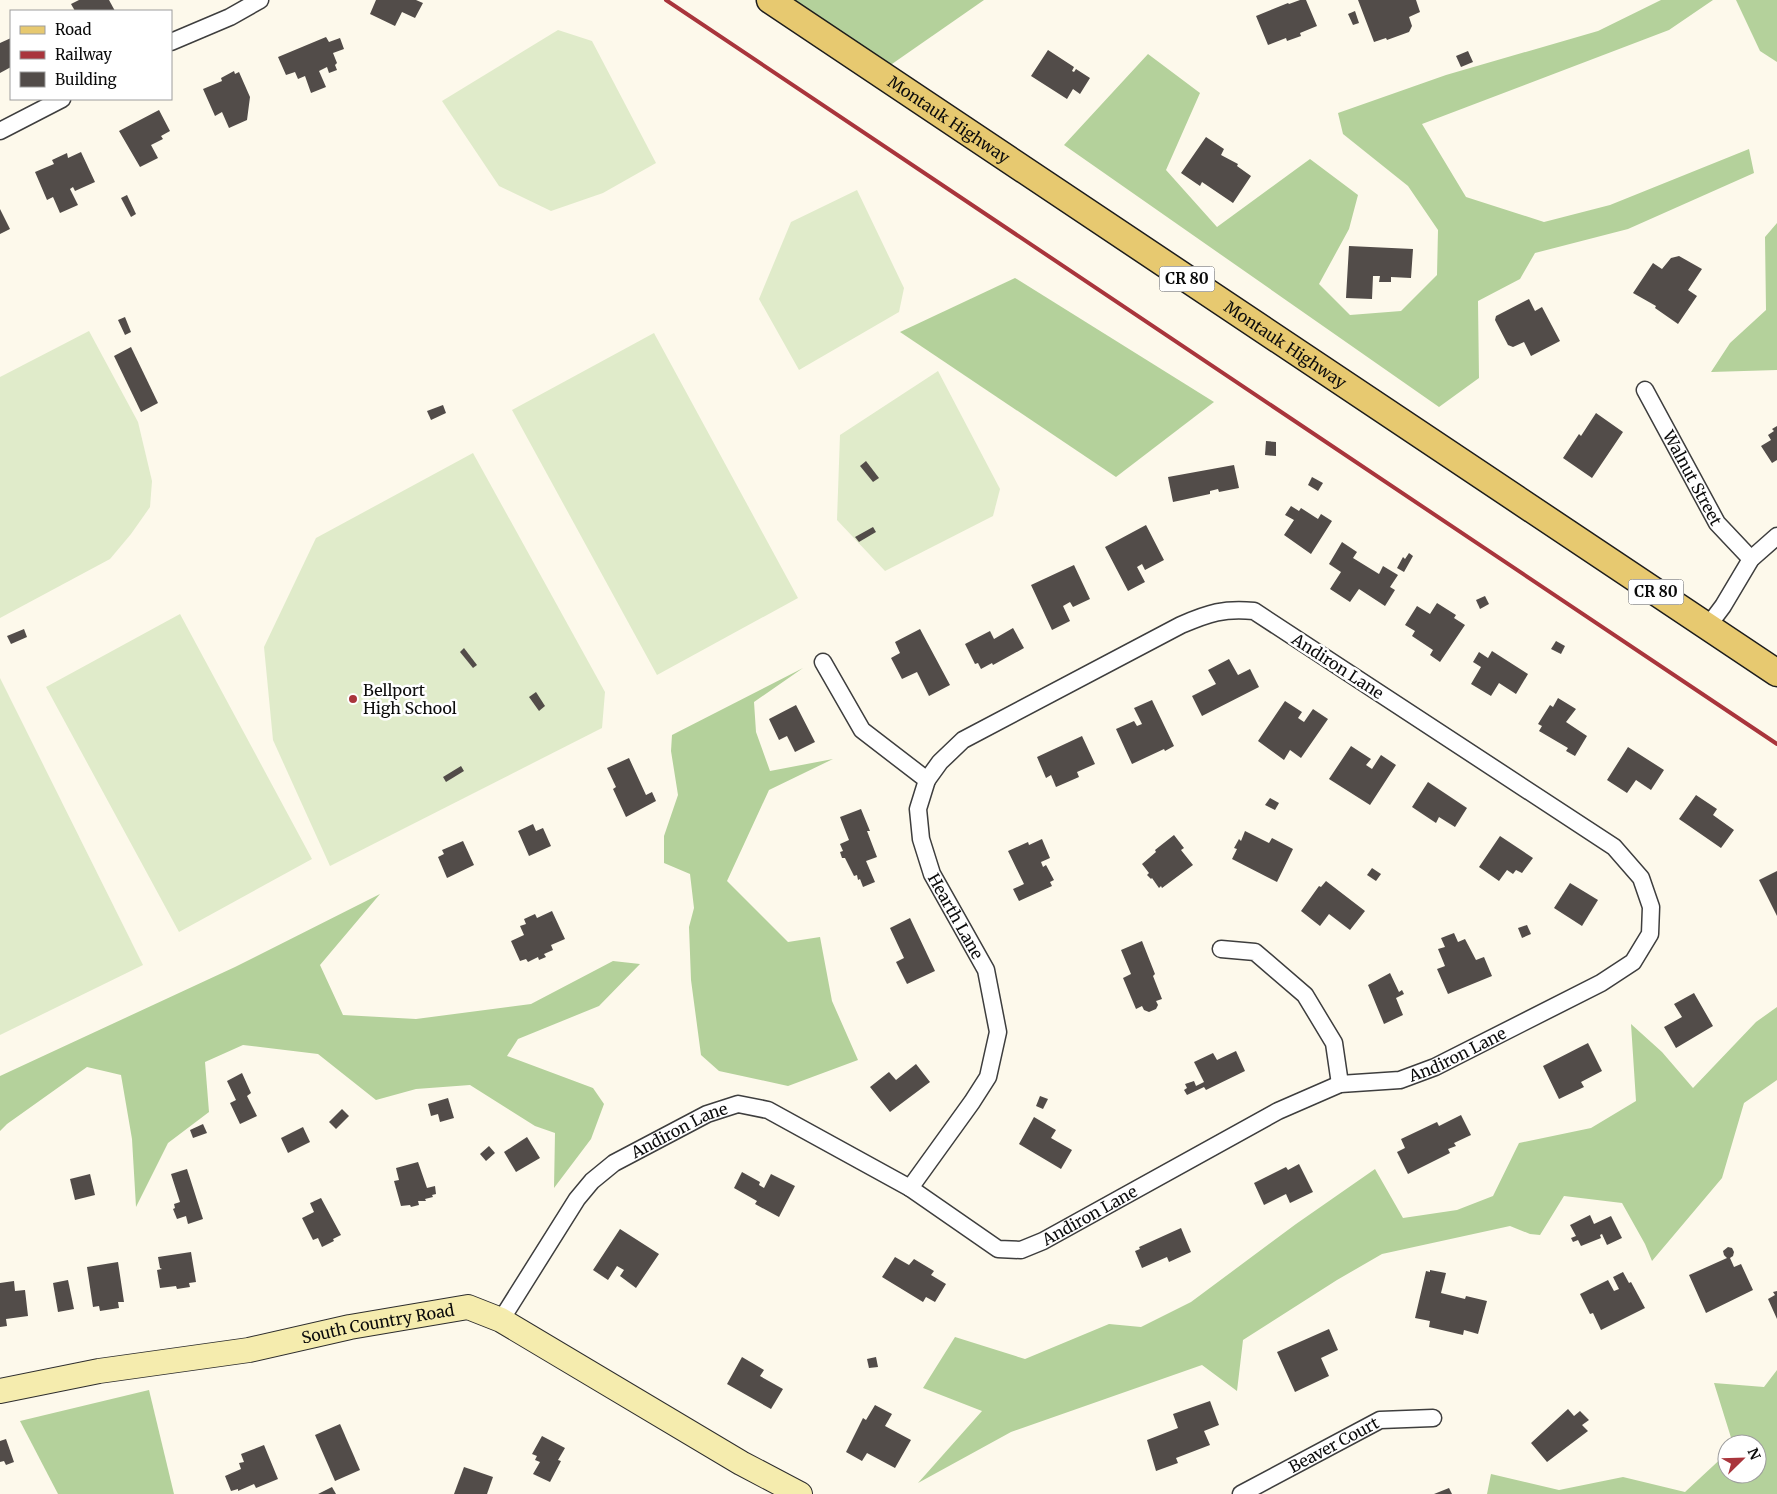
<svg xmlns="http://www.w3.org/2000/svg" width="1777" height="1494" font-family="Merriweather,serif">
<rect width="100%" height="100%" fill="#fdf9eb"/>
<!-- forest -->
<g fill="#b4d19b">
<polygon points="770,0 984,0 879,73"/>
<polygon points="1661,0 1713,0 1669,30 1422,124 1466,197 1544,222 1610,205 1749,149 1754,173 1628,229 1535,253 1520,279 1478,301 1479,378 1439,407 1064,145 1148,54 1200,93 1166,170 1217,227 1310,159 1358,195 1349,229 1319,284 1350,315 1401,311 1437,275 1438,230 1408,186 1343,134 1338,113 1446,75 1598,31"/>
<polygon points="1736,0 1777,0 1777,62 1760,51"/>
<polygon points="1777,223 1777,370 1711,372 1730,343 1766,310 1765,237"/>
<polygon points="1015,278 1214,402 1116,477 900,332"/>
<polygon points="803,668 754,702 756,732 770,771 833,759 769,790 727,881 788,942 820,937 832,1001 858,1060 788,1086 719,1071 701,1055 691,980 689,927 694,908 690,874 664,863 664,836 678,795 671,751 672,735"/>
<polygon points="380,894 320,965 343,1015 416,1019 531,1004 613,961 640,964 599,1006 518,1039 507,1056 593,1088 604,1104 591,1139 554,1188 555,1133 535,1126 470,1085 416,1089 376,1100 318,1054 243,1045 205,1062 209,1112 168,1143 136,1207 132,1139 121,1075 87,1067 7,1124 0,1131 0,1076 235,967"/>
<polygon points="1777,1007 1777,1080 1744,1103 1722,1178 1652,1261 1645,1244 1622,1203 1564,1196 1540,1235 1530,1234 1510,1226 1382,1254 1337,1280 1243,1340 1237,1391 1202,1365 1011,1432 918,1483 982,1411 923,1388 955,1337 1025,1359 1109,1324 1141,1327 1191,1302 1296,1224 1375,1169 1403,1218 1457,1210 1493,1196 1519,1143 1591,1128 1636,1101 1631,1024 1662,1052 1693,1088 1756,1022"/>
<polygon points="1777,1370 1777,1494 1487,1494 1491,1474 1559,1490 1623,1477 1685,1492 1727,1453 1727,1474 1757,1474 1757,1444 1733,1444 1714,1383 1764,1387"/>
<polygon points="149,1390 174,1494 58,1494 20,1421"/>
</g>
<!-- pitch -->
<g fill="#e0ebca">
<polygon points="558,30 592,41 656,163 603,193 551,211 499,186 442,101"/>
<polygon points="857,190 904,288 899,312 799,370 759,299 791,222"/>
<polygon points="89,331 138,422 152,481 150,507 131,534 110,559 0,618 0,377"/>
<polygon points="654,333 798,598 657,675 512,410"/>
<polygon points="938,371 1000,489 993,516 885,571 837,520 840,435"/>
<polygon points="473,453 605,692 602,728 330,866 273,740 264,647 316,538"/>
<polygon points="180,614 312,859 179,932 46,687"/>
<polygon points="0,678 143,965 0,1035"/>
</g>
<!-- building -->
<g fill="#524c49">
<polygon points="79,0 109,0 115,11 75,11 71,4"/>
<polygon points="376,0 416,0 423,3 415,18 402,12 395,26 370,14"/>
<polygon points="1300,0 1306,0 1317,26 1300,33 1301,36 1287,41 1286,38 1268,45 1256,16 1288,3 1289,4"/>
<polygon points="1358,0 1416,0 1420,12 1409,17 1412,26 1409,32 1387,40 1386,38 1374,42"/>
<polygon points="1355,11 1359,23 1353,25 1348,14"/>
<polygon points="326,37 329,42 340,38 344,49 333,53 337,63 335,65 337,70 329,73 327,67 319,71 326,87 311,93 305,76 298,79 295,72 286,75 278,57"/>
<polygon points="11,38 11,67 0,73 0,43"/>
<polygon points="1048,50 1074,67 1072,71 1074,72 1076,69 1090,78 1080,94 1073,89 1067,99 1031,76"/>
<polygon points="1468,51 1473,62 1461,67 1456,56"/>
<polygon points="234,71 235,74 239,72 250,97 247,120 229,128 222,112 215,116 203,89 222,81 221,78"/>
<polygon points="159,110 170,131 161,136 163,139 151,145 158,158 140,167 119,131"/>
<polygon points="1206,137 1224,149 1221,155 1238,164 1237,166 1251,176 1233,203 1202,182 1200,186 1181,173"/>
<polygon points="81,152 95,182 75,191 73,187 70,189 78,205 60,213 53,197 47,200 35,172 54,164 52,160 67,153 68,158"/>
<polygon points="127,195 136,214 131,217 121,198"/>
<polygon points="0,209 10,229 0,234"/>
<polygon points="1349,246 1413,249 1411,278 1391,277 1391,282 1379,282 1380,276 1373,276 1372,299 1346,298"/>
<polygon points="1679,256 1702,269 1688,290 1697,296 1678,324 1655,308 1656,306 1633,293 1653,263 1662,269 1671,258"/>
<polygon points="1529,299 1535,311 1542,307 1560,341 1531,356 1524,342 1513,347 1508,345 1495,320 1496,316"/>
<polygon points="125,317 131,332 125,335 118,320"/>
<polygon points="131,347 158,403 141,412 114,356"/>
<polygon points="443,405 446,413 431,420 427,411"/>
<polygon points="1596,413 1623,432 1592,478 1563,458 1579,434 1581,436"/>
<polygon points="1777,426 1777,460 1772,463 1761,446 1771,440 1768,435 1774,431 1772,429"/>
<polygon points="1266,441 1276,442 1276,456 1265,455"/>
<polygon points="866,461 879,478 873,482 860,466"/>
<polygon points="1234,465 1239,488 1219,492 1218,489 1210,491 1210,494 1173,502 1168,477"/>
<polygon points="1312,477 1323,483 1318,491 1308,485"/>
<polygon points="1291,506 1299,511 1301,508 1318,519 1321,514 1332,521 1311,554 1284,535 1294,520 1285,515"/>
<polygon points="1146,525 1164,560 1145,570 1142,564 1137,567 1145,582 1128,591 1105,547"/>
<polygon points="873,527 876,532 859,542 855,537"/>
<polygon points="1342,542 1357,552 1353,558 1379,574 1383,566 1398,575 1390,587 1395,590 1385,606 1359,589 1350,602 1330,589 1341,572 1329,564"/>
<polygon points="1409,553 1413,556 1404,572 1397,568 1403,557 1405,559"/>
<polygon points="1074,565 1090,599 1073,607 1070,602 1063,606 1070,621 1052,630 1031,585"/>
<polygon points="1485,596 1489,604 1480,609 1476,600"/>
<polygon points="1437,603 1456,615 1454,618 1465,625 1440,662 1430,655 1433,650 1412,636 1415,631 1405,625 1417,606 1430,614"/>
<polygon points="1013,628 1024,648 993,665 992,663 981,669 978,663 975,664 965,644 990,631 994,639"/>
<polygon points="24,629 27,637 11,644 7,636"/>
<polygon points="920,629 950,685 929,696 917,672 902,679 891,658 900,653 895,642"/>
<polygon points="1556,641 1565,646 1561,654 1551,649"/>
<polygon points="464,648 477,665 473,668 460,652"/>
<polygon points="1492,651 1528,674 1516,694 1499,683 1491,696 1471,684 1481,667 1473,662 1479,652 1488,658"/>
<polygon points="1229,659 1238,675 1250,669 1259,687 1202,716 1192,696 1216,684 1208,670"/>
<polygon points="536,692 545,706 539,711 529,697"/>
<polygon points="1558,698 1576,709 1566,722 1587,736 1575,756 1566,751 1568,748 1539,731 1542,726 1538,724 1550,705 1553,707"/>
<polygon points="1152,700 1174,746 1165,751 1164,749 1132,764 1116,729 1134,721 1137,726 1142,724 1134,708"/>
<polygon points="1285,701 1302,712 1298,718 1304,722 1313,709 1328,719 1301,758 1290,750 1284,760 1258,741"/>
<polygon points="796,705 815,742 795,752 787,736 779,740 769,719"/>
<polygon points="1082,736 1095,764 1077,772 1079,777 1056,787 1051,775 1046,778 1037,757"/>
<polygon points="1351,746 1371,759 1366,765 1372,769 1381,755 1396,765 1370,805 1329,779"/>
<polygon points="1628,747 1664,770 1651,790 1636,780 1627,793 1607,780"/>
<polygon points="629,758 646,795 652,792 656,801 626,817 613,789 616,787 607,768"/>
<polygon points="461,766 464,771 446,782 443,777"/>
<polygon points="1428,782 1467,808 1455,827 1439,817 1436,823 1412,807"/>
<polygon points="1696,795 1717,809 1713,815 1734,830 1721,848 1679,819"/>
<polygon points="1270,798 1279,803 1275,810 1265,805"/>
<polygon points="861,809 870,831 867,831 877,857 866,861 875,882 863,887 860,879 858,880 857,875 854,876 845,858 842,858 840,852 843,851 840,844 849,840 840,817"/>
<polygon points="533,824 536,831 543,828 551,846 529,856 518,831"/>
<polygon points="1245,831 1269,843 1272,838 1293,849 1277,882 1232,859 1237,849 1234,848 1239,839 1241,841"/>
<polygon points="1174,835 1184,848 1181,850 1193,865 1162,888 1161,886 1159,888 1152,878 1151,879 1147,875 1149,873 1142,864 1156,852 1155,850"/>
<polygon points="1500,836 1533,858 1522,873 1516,870 1513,874 1507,870 1499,881 1479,867"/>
<polygon points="1042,839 1050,858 1041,862 1043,867 1046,865 1054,880 1050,882 1052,886 1019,901 1013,889 1024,884 1008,851 1028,842 1029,845"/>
<polygon points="463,841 474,865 447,878 438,857 444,854 442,850"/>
<polygon points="1372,868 1381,874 1376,881 1367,875"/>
<polygon points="1777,871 1777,916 1759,880"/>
<polygon points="1326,881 1365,911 1350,930 1329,914 1320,926 1301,911 1319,886 1321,887"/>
<polygon points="1570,883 1598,900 1582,926 1554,908"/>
<polygon points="552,911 565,939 551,945 553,950 544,954 546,957 539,960 538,957 528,962 526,959 520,961 511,941 524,935 520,926 526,924 524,919 535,914 537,918"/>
<polygon points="910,918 935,971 907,984 896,962 904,958 890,928"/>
<polygon points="1527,925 1531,934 1522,938 1518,928"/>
<polygon points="1454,933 1458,942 1465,939 1476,960 1484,957 1492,976 1448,994 1437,969 1445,966 1438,949 1445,947 1441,938"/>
<polygon points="1142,941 1155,974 1153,976 1162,999 1156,1001 1158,1005 1156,1009 1149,1012 1144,1010 1142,1006 1136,1009 1123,978 1131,974 1121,950"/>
<polygon points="1390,973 1399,992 1402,990 1404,994 1396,998 1403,1015 1384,1024 1368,985"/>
<polygon points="1694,993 1713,1026 1676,1048 1664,1027 1682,1017 1674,1004"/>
<polygon points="1588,1043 1602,1071 1581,1082 1584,1087 1559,1099 1543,1066"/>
<polygon points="1236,1051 1245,1071 1206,1090 1204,1087 1187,1095 1184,1090 1187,1088 1185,1084 1194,1081 1196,1086 1204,1082 1194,1062 1213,1053 1217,1060"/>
<polygon points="916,1064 930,1082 890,1112 870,1087 889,1072 896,1080"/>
<polygon points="242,1073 251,1093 247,1096 257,1116 240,1124 230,1103 236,1100 227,1081"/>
<polygon points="1040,1096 1048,1099 1043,1109 1036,1106"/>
<polygon points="448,1098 454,1118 440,1122 438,1114 431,1116 428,1104"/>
<polygon points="342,1109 349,1116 336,1129 329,1122"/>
<polygon points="1461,1115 1471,1135 1454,1143 1456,1146 1448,1149 1450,1153 1408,1174 1397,1152 1405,1148 1401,1139 1437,1122 1439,1126"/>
<polygon points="1034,1117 1056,1130 1051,1138 1072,1150 1061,1169 1019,1144"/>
<polygon points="203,1124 207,1133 193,1138 190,1130"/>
<polygon points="303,1127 310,1142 288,1153 281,1138"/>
<polygon points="527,1137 540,1158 516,1172 504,1152"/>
<polygon points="489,1146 495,1153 486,1161 480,1154"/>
<polygon points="418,1162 427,1188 435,1186 436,1194 432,1195 433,1197 425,1199 426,1201 418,1201 419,1205 411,1207 410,1205 401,1206 394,1181 399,1180 396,1168"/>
<polygon points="1299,1164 1313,1192 1290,1203 1286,1194 1264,1205 1254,1183 1286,1167 1288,1170"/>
<polygon points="187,1169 203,1219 188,1224 186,1216 177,1219 173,1209 175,1208 174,1204 180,1202 171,1174"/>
<polygon points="742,1172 760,1182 759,1185 764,1188 771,1174 795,1186 779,1217 755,1204 757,1201 734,1188"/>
<polygon points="90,1174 95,1195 75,1200 70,1179"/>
<polygon points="321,1198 341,1235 333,1239 334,1241 322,1247 318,1238 313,1240 302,1218 314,1212 310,1203"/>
<polygon points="1590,1215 1594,1224 1611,1216 1622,1238 1607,1245 1602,1234 1600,1235 1601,1238 1581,1246 1578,1240 1573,1242 1571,1238 1576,1236 1570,1225"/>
<polygon points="1181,1228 1191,1252 1169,1262 1167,1257 1142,1268 1135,1251 1140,1249 1139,1247"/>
<polygon points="620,1229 659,1254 636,1288 620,1276 624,1270 617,1266 608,1280 593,1270"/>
<polygon points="1728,1247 1732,1248 1734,1252 1733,1256 1730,1258 1734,1267 1741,1264 1753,1290 1706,1313 1689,1275 1727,1258 1724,1255 1723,1251"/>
<polygon points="191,1252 196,1282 189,1283 190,1287 177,1289 176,1286 160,1288 157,1270 162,1269 160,1268 158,1257"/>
<polygon points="895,1257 909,1265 914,1259 934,1271 931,1275 946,1284 935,1302 926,1297 923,1302 882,1277"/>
<polygon points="118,1262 124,1302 118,1302 119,1308 100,1311 99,1306 93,1307 87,1267"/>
<polygon points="1430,1270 1446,1273 1441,1293 1465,1299 1466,1296 1487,1301 1478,1334 1464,1330 1463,1335 1429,1327 1430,1321 1415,1318 1426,1271 1430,1272"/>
<polygon points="1623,1272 1629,1283 1631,1282 1645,1308 1601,1330 1593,1313 1590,1314 1580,1294 1608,1280 1614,1291 1619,1289 1613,1277"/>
<polygon points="68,1280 74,1309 58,1312 53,1283"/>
<polygon points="14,1281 15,1291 25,1290 28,1316 6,1319 7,1326 0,1327 0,1283"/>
<polygon points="1777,1291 1777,1319 1768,1299 1775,1295 1773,1292"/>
<polygon points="1329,1329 1338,1350 1321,1358 1329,1376 1295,1392 1277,1352"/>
<polygon points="742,1357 764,1370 760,1376 783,1389 771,1409 727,1384"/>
<polygon points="876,1357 878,1367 869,1368 867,1359"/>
<polygon points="1210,1401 1219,1425 1204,1431 1210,1445 1176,1458 1178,1463 1156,1471 1147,1440 1178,1428 1173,1414"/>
<polygon points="875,1405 892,1414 885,1426 911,1440 895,1468 867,1453 862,1461 846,1452 863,1418 866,1420"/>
<polygon points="1568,1409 1574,1416 1580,1411 1589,1420 1582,1425 1588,1431 1547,1462 1531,1443"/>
<polygon points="340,1424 360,1470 335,1481 315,1435"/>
<polygon points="542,1436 565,1448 558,1460 561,1461 550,1482 533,1474 540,1462 535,1460 537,1456 532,1454"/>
<polygon points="6,1439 14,1462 6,1465 4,1461 0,1462 0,1441"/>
<polygon points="264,1445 278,1479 256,1488 254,1484 238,1491 238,1489 231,1491 225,1476 241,1469 239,1463 244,1462 241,1454"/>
<polygon points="464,1467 493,1477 487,1494 454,1494"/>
<polygon points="332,1487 336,1494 318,1494"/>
<polygon points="1449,1488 1452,1494 1434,1494"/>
</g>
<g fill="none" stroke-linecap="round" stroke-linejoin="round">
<!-- street casing -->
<g stroke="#3e3e3e" stroke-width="19">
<g id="street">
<polyline points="171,42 230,17 260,0"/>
<polyline points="0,131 62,99"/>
<path id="s1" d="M 1645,390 L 1717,523 L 1751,559"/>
<polyline points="1708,626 1723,606 1751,559 1777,536"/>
<path id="s2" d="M 823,662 L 862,730 L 927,780 L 918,809 L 921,839 L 932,874 L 986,970 L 998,1032 L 988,1077 L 972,1102 L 910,1188"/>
<polyline points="1221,949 1255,952 1305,995 1334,1043 1340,1084"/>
<path id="s3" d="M 501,1320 L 577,1199 L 592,1181 L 614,1163 L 707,1114 L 738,1104 L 768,1110 L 910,1188 L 998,1249 L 1021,1250 L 1043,1241 L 1278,1111 L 1340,1084 L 1400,1080 L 1435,1067 L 1601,983 L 1633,962 L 1650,934 L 1651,907 L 1641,878 L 1614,847 L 1254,611 C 1224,608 1209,613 1181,625 L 963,740 L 940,762 L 927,780"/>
<path id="s4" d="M 1241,1494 L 1380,1420 L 1433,1418"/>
</g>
</g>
<!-- secondary casing -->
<g stroke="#2d2d2d" stroke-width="26">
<g id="secondary">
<path id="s5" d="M 0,1391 L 99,1371 L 249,1350 L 350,1327 L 468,1307 L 501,1320 L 741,1463 L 800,1494"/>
</g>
</g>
<!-- primary casing -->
<g stroke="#1c1c1c" stroke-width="29">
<g id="primary">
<path id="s6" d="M 770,0 L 1777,673"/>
</g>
</g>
<!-- street -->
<use href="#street" stroke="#fff" stroke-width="16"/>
<!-- secondary -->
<use href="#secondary" stroke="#f5ecae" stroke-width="24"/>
<!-- primary -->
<use href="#primary" stroke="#e7c970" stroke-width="26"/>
<!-- rail -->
<polyline stroke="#a9353c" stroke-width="4" points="666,0 1777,744"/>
</g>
<!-- markers -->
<circle fill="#a9353c" stroke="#fff" stroke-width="2" cx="353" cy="699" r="5"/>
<g text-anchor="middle" stroke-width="5" stroke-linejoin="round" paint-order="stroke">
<!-- shield labels -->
<g fill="#fff" stroke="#545454" stroke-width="1">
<rect x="1159.5" y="266.5" width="55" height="25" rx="4"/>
<rect x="1628.5" y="579.5" width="55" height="25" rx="4"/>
</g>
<g font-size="15" font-weight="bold" fill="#0b0b0b">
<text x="1187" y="284">CR 80</text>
<text x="1656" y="597">CR 80</text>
</g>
<!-- street labels -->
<g font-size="16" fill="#0b0b0b" stroke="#fff">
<text dy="6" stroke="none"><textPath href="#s6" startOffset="215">Montauk Highway</textPath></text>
<text dy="6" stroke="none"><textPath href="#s6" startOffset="620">Montauk Highway</textPath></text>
<text dy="6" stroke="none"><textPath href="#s1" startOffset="100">Walnut Street</textPath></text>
<text transform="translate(1338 666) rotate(33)" y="6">Andiron Lane</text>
<text dy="6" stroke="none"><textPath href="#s2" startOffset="306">Hearth Lane</textPath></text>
<text dy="6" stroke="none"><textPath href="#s3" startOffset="1138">Andiron Lane</textPath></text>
<text dy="6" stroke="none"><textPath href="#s3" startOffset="268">Andiron Lane</textPath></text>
<text dy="6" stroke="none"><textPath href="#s3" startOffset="732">Andiron Lane</textPath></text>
<text dy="6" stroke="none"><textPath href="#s5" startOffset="384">South Country Road</textPath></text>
<text dy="6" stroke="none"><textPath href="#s4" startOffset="105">Beaver Court</textPath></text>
</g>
<!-- poi labels -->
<g font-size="16" fill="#0b0b0b" stroke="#fff" text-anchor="start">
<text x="363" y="696">Bellport<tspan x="363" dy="18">High School</tspan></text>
</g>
</g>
<!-- legend -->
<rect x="10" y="10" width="162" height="90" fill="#ffffff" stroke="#9d9d9d"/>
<rect x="20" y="26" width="25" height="8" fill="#e7c970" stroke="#9d9d9d"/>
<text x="55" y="35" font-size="15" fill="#0b0b0b">Road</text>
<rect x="20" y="51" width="25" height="8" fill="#a9353c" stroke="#9d9d9d"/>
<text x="55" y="60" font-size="15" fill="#0b0b0b">Railway</text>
<rect x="20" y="72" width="25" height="15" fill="#524c49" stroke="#9d9d9d"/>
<text x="55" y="85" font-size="15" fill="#0b0b0b">Building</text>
<!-- north arrow -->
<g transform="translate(1742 1459) rotate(67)"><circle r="24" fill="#ffffff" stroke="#9d9d9d"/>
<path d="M0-4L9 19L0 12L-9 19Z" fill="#a9353c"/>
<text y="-8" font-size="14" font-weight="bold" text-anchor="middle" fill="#0b0b0b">N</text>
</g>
</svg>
